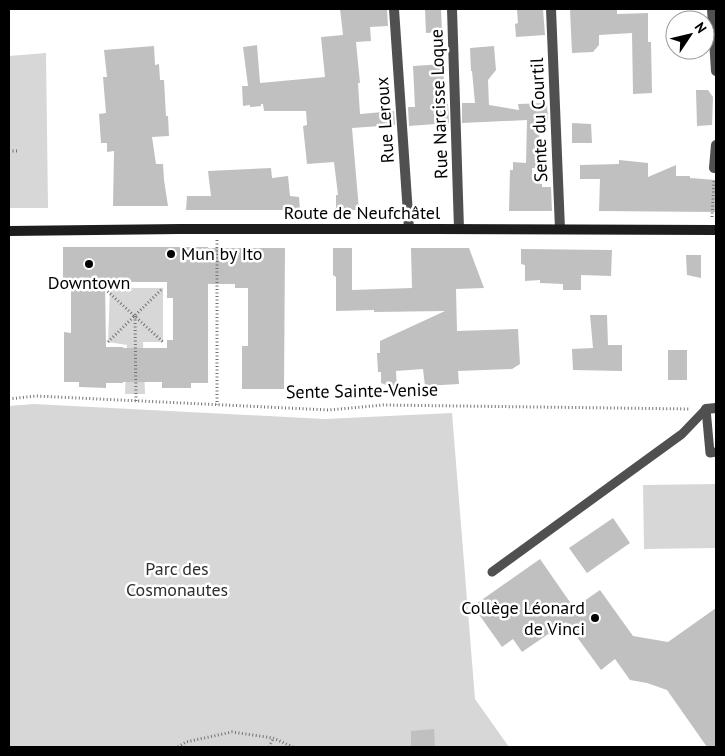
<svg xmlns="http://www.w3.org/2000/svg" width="725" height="756" font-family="'PT Sans',sans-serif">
<rect width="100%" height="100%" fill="#fff"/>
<!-- green -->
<g fill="#d7d7d7">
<polygon points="46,53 48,208 9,208 9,56"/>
<polygon points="110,288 163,288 163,342 143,342 145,394 125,394 127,345 108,342"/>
<polygon points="34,404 325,419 452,413 475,699 509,747 9,747 9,406"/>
<polygon points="716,484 716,548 644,549 643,485"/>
</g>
<!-- building -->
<g fill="#c0c0c0" fill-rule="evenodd">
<polygon points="340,9 387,9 388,26 370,27 371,41 356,42 360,83 358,83 360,114 394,111 395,125 352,128 359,210 336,210 336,195 338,195 334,162 307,164 303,126 307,125 306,111 264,111 263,104 261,104 261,106 250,107 250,105 243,106 242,86 248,86 243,47 257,45 260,83 325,77 321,37 343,35"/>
<polygon points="425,9 441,9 442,32 426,33"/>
<polygon points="517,9 543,9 545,35 516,37 515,24 518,23"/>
<polygon points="587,9 617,9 617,14 648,13 648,42 651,42 652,93 633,94 632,33 599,35 599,45 593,52 572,53 570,10"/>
<polygon points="154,46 155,65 159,64 160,80 164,80 166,116 168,116 169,136 152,137 156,164 163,164 164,180 168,206 113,206 114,151 107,152 107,143 101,143 99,114 106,113 103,77 107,77 104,50"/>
<polygon points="494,46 496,70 488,80 489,105 519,110 518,104 547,103 548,121 540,121 538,168 532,168 532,176 540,176 540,184 542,184 542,187 551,187 552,211 509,211 510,170 513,170 513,162 526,163 527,120 462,123 462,103 475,103 472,71 471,71 470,48"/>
<polygon points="443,64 445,104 448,104 449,123 409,126 408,107 415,107 413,66"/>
<polygon points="696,90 708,90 713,97 712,125 697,126"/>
<polygon points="572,123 591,124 592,143 572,143"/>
<polygon points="619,160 648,163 648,177 676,165 676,176 690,176 690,178 716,180 716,212 599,211 600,179 580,179 580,165 619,164"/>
<polygon points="271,168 272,178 288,176 290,196 299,197 300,210 186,210 187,196 211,196 208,171"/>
<path d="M 63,247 L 208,247 L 208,248 L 285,248 L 284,389 L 242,389 L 242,346 L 248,346 L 248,288 L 235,288 L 235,284 L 208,284 L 208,383 L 191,383 L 191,388 L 162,388 L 162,382 L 123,382 L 123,383 L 106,383 L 106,388 L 79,387 L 79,382 L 64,382 L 64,332 L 71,333 L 71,288 L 63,288 ZM 105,282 L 167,282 L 167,298 L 173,298 L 173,340 L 167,340 L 167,348 L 123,348 L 123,347 L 106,347 Z"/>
<polygon points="333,248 352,248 352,290 412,288 411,248 469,248 484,288 456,289 457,331 518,329 520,364 512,369 458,371 459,384 425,386 423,369 396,371 397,389 381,383 381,372 378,372 377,353 380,353 380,341 445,311 374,312 374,310 336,311 336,277 333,275"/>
<polygon points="521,249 612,250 611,276 581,275 581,290 563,290 563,284 540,283 540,280 525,281 525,265 521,264"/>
<polygon points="686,255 701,255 701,278 687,275"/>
<polygon points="590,315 607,315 608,345 622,345 622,371 573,370 572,349 593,348"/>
<rect x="668" y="350" width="19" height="30"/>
<polygon points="613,518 630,543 587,573 569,548"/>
<polygon points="540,559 574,608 600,590 633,636 668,642 716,608 716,747 707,747 667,690 647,683 630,680 615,659 601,670 566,622 522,652 513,639 502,647 473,606"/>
<polygon points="434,729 435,747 411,747 411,731"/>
</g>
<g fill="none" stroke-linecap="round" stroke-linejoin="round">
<!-- path -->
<g stroke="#727272" stroke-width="3" stroke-dasharray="1 2.5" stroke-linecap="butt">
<polyline points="9,151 18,151"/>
<polyline points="712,217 714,181"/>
<polyline points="217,240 217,405"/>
<polyline points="105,289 163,342"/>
<polyline points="135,316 136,401"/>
<polyline points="108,342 163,288"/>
<polyline points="9,399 36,396 329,410 383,405 690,409"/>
<polyline points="178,747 186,742 232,732 273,738 293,747"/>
<polyline points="269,747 273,739"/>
</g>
<!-- service -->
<g stroke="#505050" stroke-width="9">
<polyline points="706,409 710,453 716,452"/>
<polyline points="492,572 682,434 706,409"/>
</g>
<!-- minor -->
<g stroke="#505050" stroke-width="10">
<polyline points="394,9 409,229"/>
<polyline points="452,9 459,229"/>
<polyline points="551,9 560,229"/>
<polyline points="712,9 716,71"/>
<polyline points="714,168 716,145"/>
<polyline points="706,409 716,408"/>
</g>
<!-- secondary -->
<polyline stroke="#1d1d1d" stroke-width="10" points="9,231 180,229 434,229 716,230"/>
</g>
<!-- markers -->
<g fill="#000" stroke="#fff" stroke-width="2">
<circle cx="171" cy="254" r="5"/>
<circle cx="89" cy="264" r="5"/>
<circle cx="595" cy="618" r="5"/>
</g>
<g text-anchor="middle" stroke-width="5" stroke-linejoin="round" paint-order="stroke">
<!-- street labels -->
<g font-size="18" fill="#000" stroke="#fff">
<text transform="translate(439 104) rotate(-92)" y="6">Rue Narcisse Loque</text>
<text transform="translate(385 120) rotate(-94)" y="6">Rue Leroux</text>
<text transform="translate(539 120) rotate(-92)" y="6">Sente du Courtil</text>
<text x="362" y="219">Route de Neufchâtel</text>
<text transform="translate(362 391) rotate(-1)" y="6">Sente Sainte-Venise</text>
</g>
<!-- poi labels -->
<g font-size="18" fill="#000" stroke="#fff" text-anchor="start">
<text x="181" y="260">Mun by Ito</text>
<text x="89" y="289" text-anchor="middle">Downtown</text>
<text x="585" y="614" text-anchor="end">Collège Léonard<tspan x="585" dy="21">de Vinci</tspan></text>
</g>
<!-- park labels -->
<g font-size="18" fill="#2e2e2e" stroke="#fff">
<text x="177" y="575">Parc des<tspan x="177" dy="21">Cosmonautes</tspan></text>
</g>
</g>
<!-- border -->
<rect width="725" height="756" fill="none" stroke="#000000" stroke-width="20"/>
<!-- north arrow -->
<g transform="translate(690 35) rotate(55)"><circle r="24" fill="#ffffff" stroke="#999999"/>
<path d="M0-4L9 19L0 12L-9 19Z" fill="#000000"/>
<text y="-8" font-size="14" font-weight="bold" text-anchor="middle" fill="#000000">N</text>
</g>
</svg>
